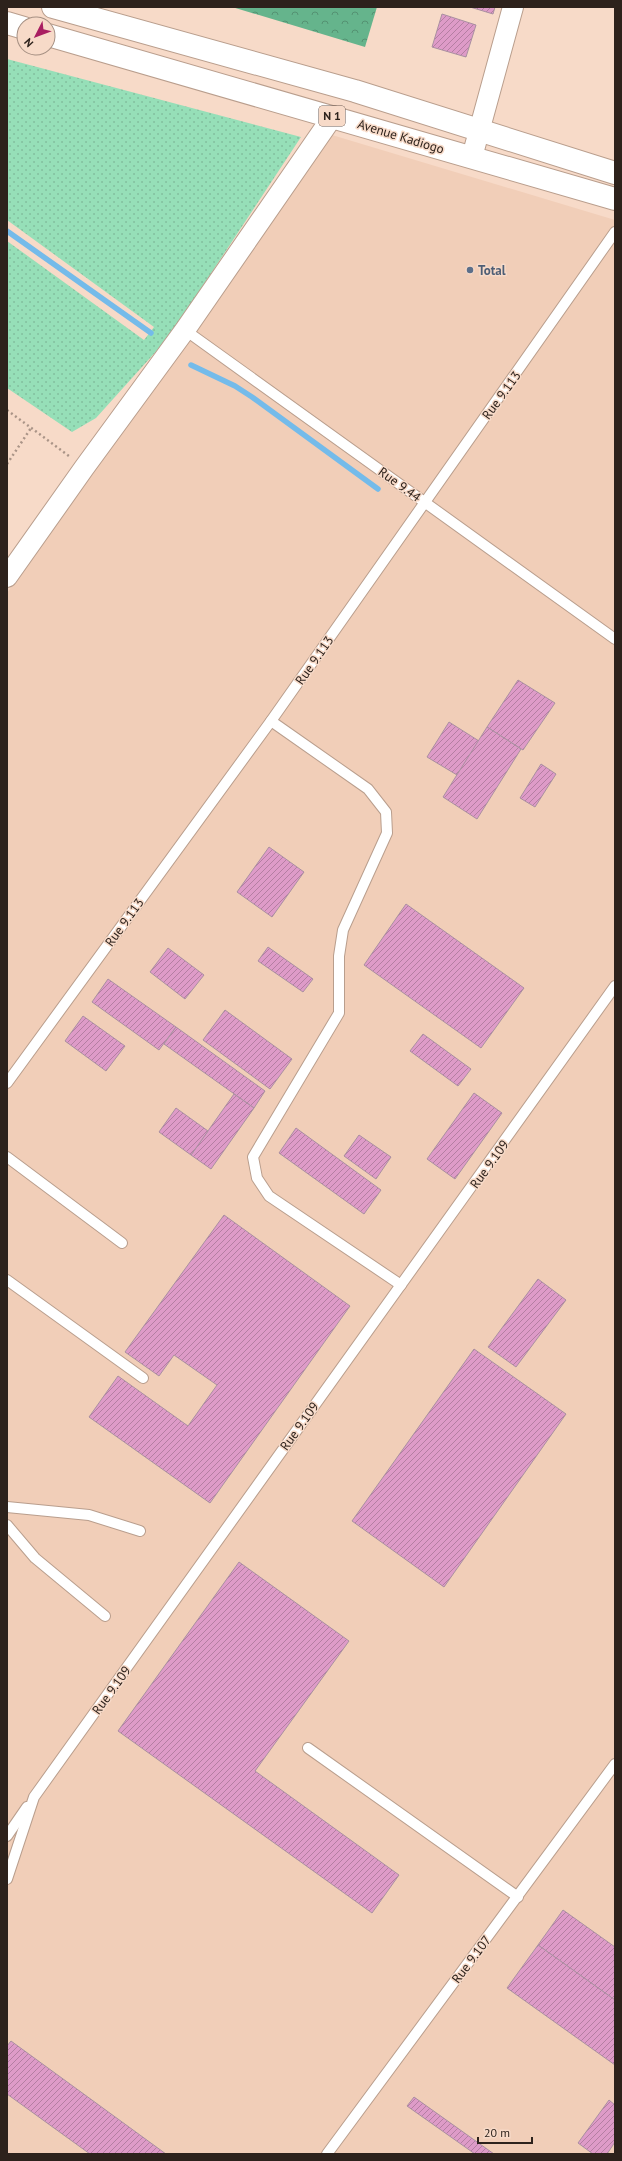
<svg xmlns="http://www.w3.org/2000/svg" width="622" height="2161" font-family="'PT Sans',sans-serif">
<defs>
<pattern id="grass-dots" width="8" height="8" patternUnits="userSpaceOnUse"><rect width="8" height="8" fill="#96dfb8"/><path d="M2 2h.1M6 6h.1" fill="none" stroke="#82bf9e" stroke-width="1.8" stroke-linecap="round"/></pattern>
<pattern id="forest-crowns" width="20" height="18" patternUnits="userSpaceOnUse"><rect width="20" height="18" fill="#65b48c"/><path d="M2 6a3 3 0 1 1 6 0M12 15a3 3 0 1 1 6 0" fill="none" stroke="#549272"/></pattern>
<pattern id="building-hatch" width="6" height="6" patternUnits="userSpaceOnUse"><rect width="6" height="6" fill="#de9bc8"/><path d="M-1 1l2-2M0 6l6-6M5 7l2-2" fill="none" stroke="#b47ea2"/></pattern>
</defs>
<rect width="100%" height="100%" fill="#f7dac8"/>
<!-- built -->
<polygon fill="#f1ceb8" points="332,135 615,220 615,2154 7,2154 7,593"/>
<!-- grass -->
<polygon fill="url(#grass-dots)" points="7,59 301,137 169,337 96,418 72,432 7,388 7,241 144,340 154,327 7,220"/>
<!-- forest -->
<polygon fill="url(#forest-crowns)" points="232,7 377,7 365,47"/>
<g fill="none" stroke-linecap="round" stroke-linejoin="round">
<!-- stream -->
<g stroke="#74bbea" stroke-width="5.5">
<polyline points="7,231 151,333"/>
<polyline points="191,365 235,386 252,397 378,489"/>
</g>
</g>
<!-- building -->
<g fill="url(#building-hatch)" stroke="#aa90a1">
<polygon points="470,7 495,7 493,14"/>
<polygon points="442,14 476,25 466,57 432,47"/>
<polygon points="518,680 555,703 523,750 487,727"/>
<polygon points="449,722 479,741 457,775 427,757"/>
<polygon points="487,727 521,749 477,819 443,797"/>
<polygon points="541,764 556,774 535,807 520,798"/>
<polygon points="269,847 304,872 272,917 237,892"/>
<polygon points="406,904 524,988 481,1048 364,965"/>
<polygon points="268,947 313,979 303,992 258,961"/>
<polygon points="168,948 204,975 185,999 150,972"/>
<polygon points="108,979 176,1027 159,1050 92,1002"/>
<polygon points="225,1010 292,1059 270,1089 203,1040"/>
<polygon points="83,1016 125,1046 106,1071 65,1041"/>
<polygon points="176,1027 265,1091 254,1108 164,1044"/>
<polygon points="423,1034 471,1069 458,1086 410,1051"/>
<polygon points="474,1093 502,1113 455,1179 427,1159"/>
<polygon points="234,1094 254,1108 211,1169 191,1155"/>
<polygon points="176,1108 208,1131 191,1155 159,1132"/>
<polygon points="296,1128 381,1190 364,1214 279,1153"/>
<polygon points="359,1135 391,1157 376,1179 344,1156"/>
<polygon points="224,1215 350,1306 210,1503 89,1417 118,1376 188,1426 217,1385 174,1355 159,1376 125,1352"/>
<polygon points="538,1279 566,1300 516,1367 488,1347"/>
<polygon points="474,1349 566,1414 444,1587 352,1521"/>
<polygon points="239,1562 349,1641 255,1771 399,1875 372,1913 118,1731"/>
<polygon points="563,1910 615,1947 615,2000 538,1945"/>
<polygon points="538,1945 615,2000 615,2065 507,1988"/>
<polygon points="11,2041 166,2154 90,2154 7,2094 7,2046"/>
<polygon points="414,2097 494,2154 475,2154 407,2106"/>
<polygon points="609,2100 615,2105 615,2142 607,2154 593,2154 578,2143"/>
</g>
<g fill="none" stroke-linecap="round" stroke-linejoin="round">
<!-- service casing -->
<g stroke="#b99e8d" stroke-width="12">
<g id="service">
<polyline points="185,330 615,639"/>
<polyline points="271,721 368,789 386,812 387,833 343,930 339,956 339,1013 253,1157 257,1178 269,1196 401,1285"/>
<polyline points="7,1083 271,721 615,232"/>
<polyline points="7,1157 122,1243"/>
<polyline points="7,1280 143,1378"/>
<polyline points="7,1507 89,1515 140,1531"/>
<polyline points="7,1525 35,1558 105,1616"/>
<polyline points="308,1748 518,1897"/>
<polyline points="7,1836 27,1807"/>
<polyline points="7,1879 34,1797 615,986"/>
<polyline points="327,2154 615,1764"/>
</g>
</g>
<!-- minor casing -->
<g stroke="#b99e8d" stroke-width="22">
<g id="minor">
<polyline points="472,157 513,7"/>
<polyline points="7,577 84,468 185,330 333,116"/>
</g>
</g>
<!-- trunk casing -->
<g stroke="#b99e8d" stroke-width="24">
<g id="trunk">
<polyline points="53,7 355,91 615,173"/>
<polyline points="7,23 24,28"/>
<polyline points="48,35 615,199"/>
</g>
</g>
<!-- path -->
<g stroke="#aa9487" stroke-width="2.5" stroke-dasharray="2 3" stroke-linecap="butt">
<polyline points="7,410 69,456"/>
<polyline points="7,464 31,428"/>
</g>
<!-- service -->
<use href="#service" stroke="#fff" stroke-width="10"/>
<!-- minor -->
<use href="#minor" stroke="#fff" stroke-width="20"/>
<!-- trunk -->
<use href="#trunk" stroke="#fff" stroke-width="22"/>
</g>
<!-- markers -->
<circle fill="#5c6f8a" stroke="#f7dac8" stroke-width="1.5" cx="470" cy="270" r="4"/>
<g text-anchor="middle" stroke-width="3" stroke-linejoin="round" paint-order="stroke">
<!-- shield labels -->
<rect fill="#f7dac8" stroke="#6a5950" stroke-width="1" x="319" y="106" width="26" height="20" rx="3"/>
<g font-size="12" font-weight="bold" fill="#2d221c">
<text x="332" y="120">N 1</text>
</g>
<!-- street labels -->
<g font-size="13" fill="#2d221c" stroke="#f7dac8">
<text transform="translate(401 136) rotate(17)" y="5">Avenue Kadiogo</text>
<text transform="translate(501 395) rotate(-54)" y="5">Rue 9.113</text>
<text transform="translate(400 484) rotate(36)" y="5">Rue 9.44</text>
<text transform="translate(314 660) rotate(-55)" y="5">Rue 9.113</text>
<text transform="translate(124 922) rotate(-54)" y="5">Rue 9.113</text>
<text transform="translate(489 1164) rotate(-54)" y="5">Rue 9.109</text>
<text transform="translate(299 1426) rotate(-54)" y="5">Rue 9.109</text>
<text transform="translate(111 1690) rotate(-54)" y="5">Rue 9.109</text>
<text transform="translate(471 1959) rotate(-53)" y="5">Rue 9.107</text>
</g>
<!-- service labels -->
<g font-size="13" font-weight="bold" fill="#4e5e75" stroke="#f7dac8" text-anchor="start">
<text x="478" y="275">Total</text>
</g>
</g>
<!-- border -->
<rect width="622" height="2161" fill="none" stroke="#2d221c" stroke-width="16"/>
<!-- north arrow -->
<g transform="translate(36 36) rotate(228)"><circle r="19" fill="#f7dac8" stroke="#a69083"/>
<path d="M0-3L7 15L0 10L-7 15Z" fill="#a91e61"/>
<text y="-6" font-size="11" font-weight="bold" text-anchor="middle" fill="#2d221c">N</text>
</g>
<!-- scale -->
<path d="M478 2137v6h54v-6" fill="none" stroke="#2d221c" stroke-width="2"/>
<text x="484" y="2137" font-size="12" fill="#2d221c" stroke="#f7dac8" stroke-width="3" paint-order="stroke">20 m</text>
</svg>
